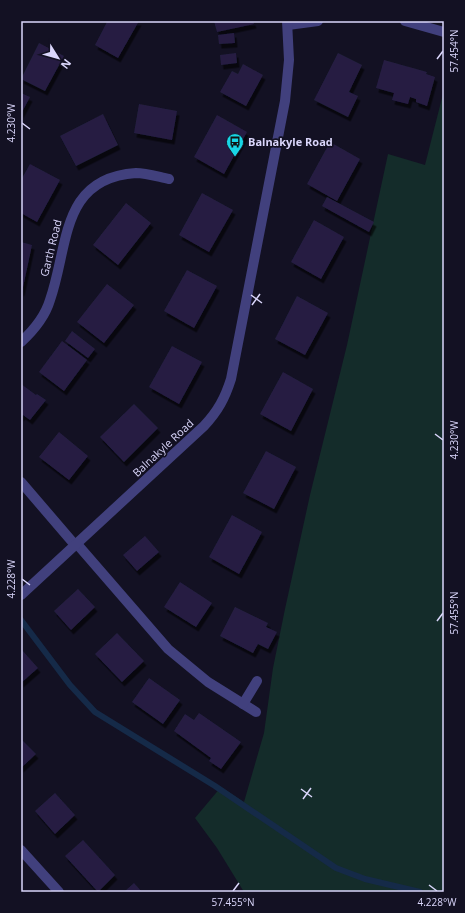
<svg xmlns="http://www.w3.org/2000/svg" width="465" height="913" font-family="'Open Sans',sans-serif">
<defs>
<filter id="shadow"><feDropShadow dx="2.5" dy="4.5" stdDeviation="0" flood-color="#0009"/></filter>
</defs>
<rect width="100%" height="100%" fill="#131123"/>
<!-- green -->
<polygon fill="#142c2a" points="444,90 444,892 244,892 217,848 195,818 221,787 244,802 264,733 273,668 285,609 310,495 347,345 388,154 425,165"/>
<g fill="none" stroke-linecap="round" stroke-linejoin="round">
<!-- stream -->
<polyline stroke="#152a48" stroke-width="6" points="21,620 70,685 95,712 215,786 336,868 365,879 420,892"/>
</g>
<!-- building -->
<g fill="#251f42" filter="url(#shadow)">
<polygon points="105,21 139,21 118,58 95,45 107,22"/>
<polygon points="214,21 253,21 254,24 217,32"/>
<polygon points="234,33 235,43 219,44 218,35"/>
<polygon points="39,43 64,56 45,91 21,79"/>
<polygon points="236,53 237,63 221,65 220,55"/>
<polygon points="338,53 362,65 349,92 358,96 348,117 314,100"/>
<polygon points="384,60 427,72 426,74 435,77 427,106 416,102 416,99 410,97 408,104 392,100 394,93 376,88"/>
<polygon points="243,64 263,75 246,106 220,92 232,71 238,74"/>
<polygon points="21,93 30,97 21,114"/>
<polygon points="139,104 177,111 172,140 134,133"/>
<polygon points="103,114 118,145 76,166 60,136"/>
<polygon points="217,115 247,132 224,174 194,157"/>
<polygon points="330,142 360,159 337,201 307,184"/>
<polygon points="30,164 60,180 37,222 21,213 21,180"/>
<polygon points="202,193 233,210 209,252 179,235"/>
<polygon points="327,197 374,222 369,232 322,206"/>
<polygon points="126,203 151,223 118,265 93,245"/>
<polygon points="314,220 344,237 321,279 291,262"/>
<polygon points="21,242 32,245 22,292 21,291"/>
<polygon points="187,270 217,286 194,328 164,311"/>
<polygon points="107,284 134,305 104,343 77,322"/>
<polygon points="297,296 328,313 305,355 275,339"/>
<polygon points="72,331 95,349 88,358 65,341"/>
<polygon points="62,341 87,360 64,391 39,372"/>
<polygon points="172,346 202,362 179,404 149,387"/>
<polygon points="283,372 313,389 291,431 260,414"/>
<polygon points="21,384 36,395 37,394 46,400 30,420 23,415 21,417"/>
<polygon points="134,404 158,428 124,462 100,437"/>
<polygon points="59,432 88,456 69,480 39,457"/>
<polygon points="266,451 296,467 274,509 243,493"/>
<polygon points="232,515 262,532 239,574 209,557"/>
<polygon points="145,536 159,552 137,571 123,555"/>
<polygon points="180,582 212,603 196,627 164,607"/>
<polygon points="78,589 95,607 71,630 54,611"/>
<polygon points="235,607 268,623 266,627 277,632 268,649 258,644 253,653 220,636"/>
<polygon points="117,633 144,661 122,682 95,654"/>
<polygon points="21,649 38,668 21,683"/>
<polygon points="149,678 180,700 163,724 132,702"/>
<polygon points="199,713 241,742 221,769 209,761 211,758 174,731 185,714 194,720"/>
<polygon points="21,739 36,754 21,768"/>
<polygon points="55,793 75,815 55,834 35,811"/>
<polygon points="83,840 115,875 98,892 65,856"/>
<polygon points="134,883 142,892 124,892"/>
</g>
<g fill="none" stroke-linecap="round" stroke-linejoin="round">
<!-- minor -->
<g stroke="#41407d" stroke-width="10">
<polyline points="405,21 444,32"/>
<polyline points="288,25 318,21"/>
<path d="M 21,342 C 34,330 45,317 50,300 C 69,246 60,178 136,173 C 146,173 159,177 169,179"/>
<polyline points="21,482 75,545"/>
<polyline points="77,544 168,649 208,682 256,712"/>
<path d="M 21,595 L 204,426 C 218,411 225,398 231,379 L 285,101 L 289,60 L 287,21"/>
<polyline points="243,704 257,681"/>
<polyline points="21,850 59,892"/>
</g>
</g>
<!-- ticks -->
<path fill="none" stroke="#dad6fb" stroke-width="1.5" d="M 437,59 L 443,51M 22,123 L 30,129M 251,295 L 262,303M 252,305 L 260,294M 435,434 L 443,440M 22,579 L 30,585M 437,621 L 443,613M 301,789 L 312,797M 303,799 L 311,788M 429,885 L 437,891M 233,891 L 239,883"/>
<!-- icons -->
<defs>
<g id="bus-pin" transform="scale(0.9)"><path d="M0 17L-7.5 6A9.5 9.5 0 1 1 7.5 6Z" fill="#18d6e5" stroke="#131123"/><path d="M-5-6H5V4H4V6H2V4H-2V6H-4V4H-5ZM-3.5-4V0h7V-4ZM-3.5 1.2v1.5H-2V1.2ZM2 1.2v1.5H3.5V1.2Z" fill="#111"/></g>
</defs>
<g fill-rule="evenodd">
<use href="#bus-pin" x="235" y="142"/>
</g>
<g text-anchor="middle" stroke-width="3.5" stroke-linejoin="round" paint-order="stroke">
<!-- poi labels -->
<g font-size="11" font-weight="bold" fill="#dad6fb" stroke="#131123" text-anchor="start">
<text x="248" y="146">Balnakyle Road</text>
</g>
<!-- street labels -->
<g font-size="11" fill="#dad6fb" stroke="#131123">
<text transform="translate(51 248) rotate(-76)" y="4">Garth Road</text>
<text transform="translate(163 448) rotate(-43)" y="4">Balnakyle Road</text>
</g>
</g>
<!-- border -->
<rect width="465" height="913" fill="none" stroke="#131123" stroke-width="44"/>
<!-- north arrow -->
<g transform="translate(58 58) rotate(127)" stroke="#131123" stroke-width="3" paint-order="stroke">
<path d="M0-3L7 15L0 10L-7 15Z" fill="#dad6fb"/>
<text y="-6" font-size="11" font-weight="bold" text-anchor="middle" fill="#dad6fb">N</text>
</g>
<rect x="22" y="22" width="421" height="869" fill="none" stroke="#dad6fb" stroke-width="1.5"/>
<g font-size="10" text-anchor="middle" fill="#dad6fb">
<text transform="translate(454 51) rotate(-90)" y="4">57.454°N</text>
<text transform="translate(11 123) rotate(-90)" y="4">4.230°W</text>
<text transform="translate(454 440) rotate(-90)" y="4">4.230°W</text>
<text transform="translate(11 579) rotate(-90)" y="4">4.228°W</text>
<text transform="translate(454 613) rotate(-90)" y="4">57.455°N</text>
<text x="233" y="906">57.455°N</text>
<text x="437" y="906">4.228°W</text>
</g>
</svg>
